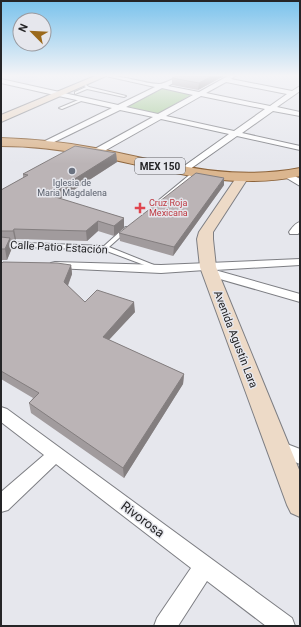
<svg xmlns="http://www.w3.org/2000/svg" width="301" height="627" font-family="Roboto,sans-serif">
<rect width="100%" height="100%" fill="#e6e7ed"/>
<!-- built -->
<polygon fill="#dadce9" points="21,76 33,76 38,77 34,79 37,80 25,85 8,81"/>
<!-- green -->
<polygon fill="#9dc78c" points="162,88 194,93 158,114 126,106"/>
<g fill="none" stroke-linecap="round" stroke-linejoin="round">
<!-- service casing -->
<g stroke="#7d7e83" stroke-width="2">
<g id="service">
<polygon points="86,85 89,87 126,96 124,97 87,89 75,94 75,92 86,87 84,86"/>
<polygon points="83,98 86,99 62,109 59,108"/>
<polygon points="193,172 197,173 163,202 159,202 159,200"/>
<polygon points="126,227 128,228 128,230 109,247 159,267 160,268 159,269 155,269 104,250 1,246 1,242 104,246 124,228"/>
</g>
</g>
<!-- minor casing -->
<g stroke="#7d7e83" stroke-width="2">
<g id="minor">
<path d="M 106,76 C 124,75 141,83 159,84 C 166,84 175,76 185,76 L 168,86 L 199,92 L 228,76 L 235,76 L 231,79 L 292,91 L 300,86 L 300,91 L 277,107 L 300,112 L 300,116 L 273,111 L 242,133 L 300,146 L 300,150 L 237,136 L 183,174 L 180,173 L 179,171 L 180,169 L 229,134 L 161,119 L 99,154 L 93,154 L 92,152 L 93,150 L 153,117 L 120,110 L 46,146 L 43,146 L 43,142 L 112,108 L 1,83 L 1,79 L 118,105 L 155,87 ZM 226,82 L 287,94 L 270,106 L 206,93 ZM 162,88 L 193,95 L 158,114 L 126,107 ZM 201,96 L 265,109 L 234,131 L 166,116 Z"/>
<polygon points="288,172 300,179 300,186 285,177 283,175"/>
<path d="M 300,222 L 300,232 L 298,234 L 290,234 L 289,232 C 292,228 295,223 300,222 Z"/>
<polygon points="300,259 300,265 215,270 300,294 300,302 206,275 204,272 205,270 161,273 55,268 51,267 49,265 51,263 55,262 161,265"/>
<polygon points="1,407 7,409 292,618 295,626 266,626 207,581 178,626 154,626 157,618 191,568 56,464 8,510 1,512 1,492 44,455 1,422"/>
<polygon points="279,441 300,449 300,464 273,453 271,448 273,443"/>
</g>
</g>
<!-- secondary casing -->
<g stroke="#7d7e83" stroke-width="2">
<g id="secondary">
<polygon points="95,76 106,76 1,122 1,115"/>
<polygon points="242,174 246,175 248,178 213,232 213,239 216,267 300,472 300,517 291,513 287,505 200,267 197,239 199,232 238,175"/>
</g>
</g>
<!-- primary casing -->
<g stroke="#8c633a" stroke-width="2">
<path id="primary" d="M 1,138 C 33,139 64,142 95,148 C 166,162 227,182 300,168 L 300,176 C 227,191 166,170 95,156 C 64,150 33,146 1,146 Z"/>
</g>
<!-- service -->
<use href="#service" fill="#fff" fill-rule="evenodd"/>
<!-- minor -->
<use href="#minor" fill="#fff" fill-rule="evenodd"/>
<!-- secondary -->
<use href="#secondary" fill="#eddac7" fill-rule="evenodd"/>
<!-- primary -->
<use href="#primary" fill="#dbb68f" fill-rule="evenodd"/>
</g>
<!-- wall -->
<g fill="#a19b9d">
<polygon points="176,76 224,76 198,90 172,85 172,78"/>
<polygon points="116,153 117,162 60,199 124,218 124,228 114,236 98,231 87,241 16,239 15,241 11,241 12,248 7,260 1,260 1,190 23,178 23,174"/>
<polygon points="224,185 173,256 120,241 119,233"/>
<polygon points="1,264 71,265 72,274 68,286 85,302 135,312 109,340 184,374 183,384 124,478 31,413 29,403 33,398 1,379"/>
</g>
<!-- shaded-wall -->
<g fill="#837e7f">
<polygon points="212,76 224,76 198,90 199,83"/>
<polygon points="116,153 117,162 50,205 49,195"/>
<polygon points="224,178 224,185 173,256 174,247"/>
<polygon points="124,218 124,228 114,236 114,226"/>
<polygon points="98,221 98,231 87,241 86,231"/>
<polygon points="14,229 16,239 15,241 13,231"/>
<polygon points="10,238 12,248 7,260 5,249"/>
<polygon points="71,265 72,274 65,292 64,282"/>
<polygon points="134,302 135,312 103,346 103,337"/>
<polygon points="184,374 183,384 124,478 123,468"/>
</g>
<!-- building -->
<g fill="#bbb4b6" stroke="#837e7f">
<polygon points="176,76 212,76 199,83 172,78"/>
<polygon points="75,146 116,153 49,195 124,218 114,226 98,221 86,231 14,229 13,231 1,231 1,190 28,175 23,174"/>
<polygon points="196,173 224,178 174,247 119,233"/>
<polygon points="1,237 10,238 5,249 1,249"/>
<polygon points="3,262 57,263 71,265 64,282 85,302 97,290 134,302 103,337 184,374 123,468 29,403 39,393 1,371 1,264"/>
</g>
<!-- sky -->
<linearGradient id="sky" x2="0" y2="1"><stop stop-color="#79c2ec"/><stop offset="0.46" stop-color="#f4f4f7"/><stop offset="1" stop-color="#f4f4f7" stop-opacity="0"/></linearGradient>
<rect width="301" height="164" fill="url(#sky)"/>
<!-- markers -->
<circle fill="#6b7280" stroke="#e6e7ed" stroke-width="1.5" cx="72" cy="171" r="4"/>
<path fill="#e0444e" stroke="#e6e7ed" stroke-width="1.5" d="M138 202h4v4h4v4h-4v4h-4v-4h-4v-4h4z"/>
<g text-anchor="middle" stroke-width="3" stroke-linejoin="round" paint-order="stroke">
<!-- far-worship labels -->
<g font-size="9" fill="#5b616d" stroke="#e6e7ed">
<text x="72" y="186">Iglesia de<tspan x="72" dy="10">Maria Magdalena</tspan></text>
</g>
<!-- far-health labels -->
<g font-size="9" fill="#be3a42" stroke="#e6e7ed" text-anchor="start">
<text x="149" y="206">Cruz Roja<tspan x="149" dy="10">Mexicana</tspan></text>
</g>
<!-- shield labels -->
<rect fill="#e6e7ed" stroke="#5f5f62" stroke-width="1" x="135" y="158" width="50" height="16" rx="3"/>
<g font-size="10" font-weight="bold" fill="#252527">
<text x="160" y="170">MEX 150</text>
</g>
<!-- street labels -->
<g font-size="11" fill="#252527" stroke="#e6e7ed">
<text transform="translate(59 247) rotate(3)" y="4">Calle Patio Estación</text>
<text transform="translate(236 339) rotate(69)" y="4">Avenida Agustín Lara</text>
</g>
<!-- near-street labels -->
<g font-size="13" fill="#252527" stroke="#e6e7ed">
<text transform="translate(143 519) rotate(37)" y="5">Rivorosa</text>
</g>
</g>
<!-- border -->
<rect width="301" height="627" fill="none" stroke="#252527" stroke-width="4"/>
<!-- north arrow -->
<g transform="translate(32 32) rotate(294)"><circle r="19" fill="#e6e7ed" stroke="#99999e"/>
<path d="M0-3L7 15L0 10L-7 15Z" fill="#9b6a1d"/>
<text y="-6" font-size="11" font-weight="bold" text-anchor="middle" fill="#252527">N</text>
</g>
</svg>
